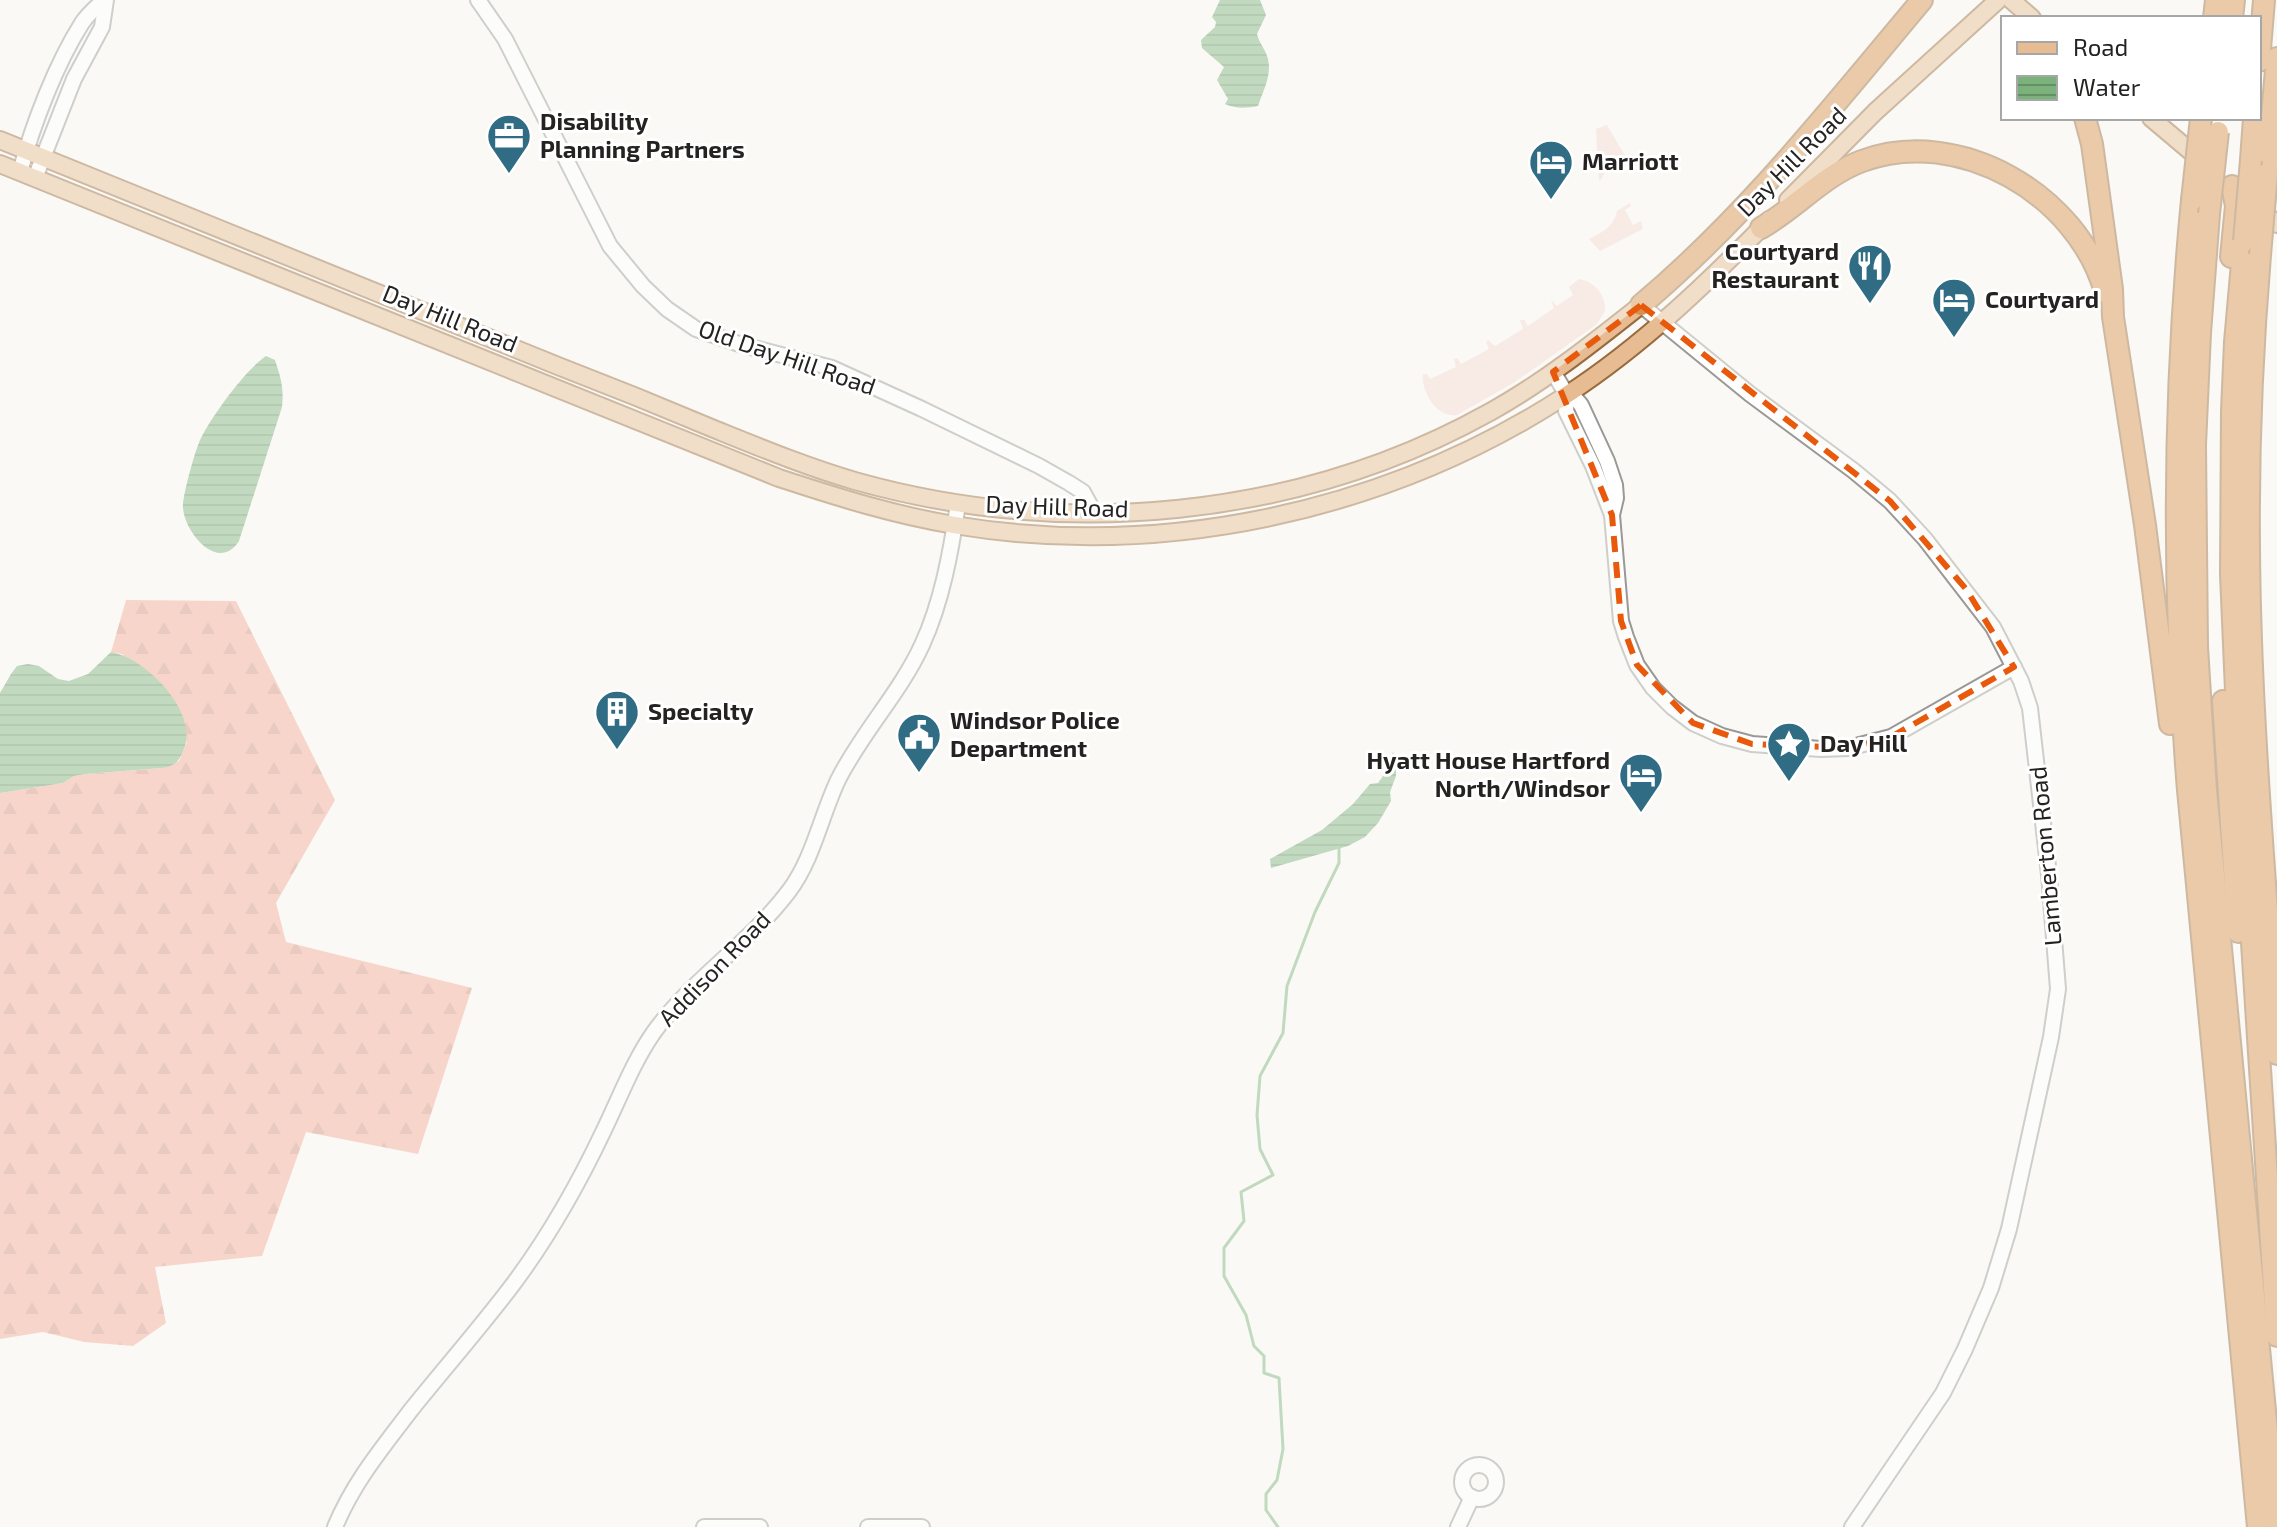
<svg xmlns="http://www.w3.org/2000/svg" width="2277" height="1527" font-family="'Exo 2',sans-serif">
<defs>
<pattern id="forest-firs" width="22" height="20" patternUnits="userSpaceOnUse" patternTransform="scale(2)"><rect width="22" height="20" fill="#f7a994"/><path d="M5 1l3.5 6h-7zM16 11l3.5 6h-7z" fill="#d4917f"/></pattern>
<pattern id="water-rules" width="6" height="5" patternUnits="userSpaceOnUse" patternTransform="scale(2)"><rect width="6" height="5" fill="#7bb27c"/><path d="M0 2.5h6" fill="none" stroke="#659065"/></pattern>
</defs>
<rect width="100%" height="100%" fill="#faf9f5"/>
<!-- grass -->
<g fill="#f6d7ce">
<polygon points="1607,125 1627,159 1614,167 1608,166 1601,180 1599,180 1598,168 1601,167 1600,153 1597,153 1596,129"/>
<path d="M 1630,203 L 1631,206 L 1625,210 L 1633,225 L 1641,221 L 1643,229 L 1600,251 L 1589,239 C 1602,232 1614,227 1617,211 Z"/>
<path d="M 1579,279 C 1595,282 1606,295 1605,311 L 1597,324 L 1515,382 L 1457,415 C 1437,418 1421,392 1423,374 L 1427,374 L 1430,379 L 1456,367 L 1454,359 L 1457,358 L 1461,364 L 1489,349 L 1486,342 L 1488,340 L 1495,346 L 1523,329 L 1520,320 L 1524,320 L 1528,326 L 1554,308 L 1551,300 L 1557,306 L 1573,295 L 1569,287 Z"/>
</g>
<!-- forest -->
<polygon fill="url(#forest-firs)" points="126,600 236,601 335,800 276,903 286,942 472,988 418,1154 306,1132 262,1256 155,1267 166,1323 133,1346 84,1342 43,1332 0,1339 0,793 63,783 74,776 85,774 162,768 179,761 187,742 122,654 111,652"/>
<!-- water -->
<g fill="url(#water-rules)">
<path d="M 1220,0 L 1260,0 L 1266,15 L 1257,34 C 1259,43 1266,50 1268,59 C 1272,75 1263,91 1258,106 C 1246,108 1236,109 1225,104 L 1228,99 L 1217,80 L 1224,67 L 1202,48 L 1201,40 L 1215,27 L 1216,22 L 1212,17 Z"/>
<path d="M 266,356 L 275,360 C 281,379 284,387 282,407 L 239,541 C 217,575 181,528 183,504 C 184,491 195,450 201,438 C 212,416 245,370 266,356 Z"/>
<path d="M 111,652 C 146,658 199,712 184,749 C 179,762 175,766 162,768 L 85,774 L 74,776 L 63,783 L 0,793 L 0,693 L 11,674 L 17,666 L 28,664 L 39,666 L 58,679 L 69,681 L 88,674 Z"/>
<polygon points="1393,752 1396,759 1396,776 1390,792 1391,801 1378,823 1365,837 1348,846 1271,868 1270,859 1322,830 1353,804 1370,784 1378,783 1383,776"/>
</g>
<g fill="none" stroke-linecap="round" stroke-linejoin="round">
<!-- stream -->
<polyline stroke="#7bb27c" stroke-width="3" points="1278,1527 1266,1510 1266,1494 1277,1480 1283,1449 1279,1378 1264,1373 1264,1356 1254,1346 1246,1315 1224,1276 1224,1248 1244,1221 1241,1192 1273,1175 1260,1149 1257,1115 1260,1076 1283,1033 1287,986 1315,912 1339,863 1339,848"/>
<!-- minor casing -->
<g stroke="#9a9996" stroke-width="18">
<g id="minor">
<polyline points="478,0 505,39 610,246 643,286 667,309 696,329 739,344 832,368 922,409 1039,466 1069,483 1083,492 1095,514"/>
<path d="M 20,172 C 33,124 56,64 82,23 C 88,14 96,7 104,0"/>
<polyline points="35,178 74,79 102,27 106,0"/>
<polyline points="1641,305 1750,394 1854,471 1890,501 1925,539 1993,627 2021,681 2030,708 2049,875 2058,989 2051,1037 2009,1229 1991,1288 1965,1349 1943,1393 1852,1527"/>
<polyline points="1553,372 1567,395 1576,399 1581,405 1607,461 1615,485 1616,498 1612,515 1621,621 1626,637 1637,665 1653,688 1672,707 1693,723 1722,736 1752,744 1821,749 1848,748 1891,737 2014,667"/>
<polyline points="1567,395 1566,411 1593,466 1612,515"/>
<circle cx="1479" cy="1482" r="17"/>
<path d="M 335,1527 C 353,1483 382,1448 411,1410 C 444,1369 479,1329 511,1287 C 548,1238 578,1185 604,1130 C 620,1097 633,1062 654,1032 C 692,979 750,943 789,891 C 813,859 821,816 838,780 C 862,732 900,693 922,645 C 942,602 951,551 958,504"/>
<polyline points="704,1527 760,1527"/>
<polyline points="868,1527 922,1527"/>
<polyline points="1458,1527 1472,1497"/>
</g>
</g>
<!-- major casing -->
<g stroke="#986a3d" stroke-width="20">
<g id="major">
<polyline points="2011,0 2032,18"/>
<polyline points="2151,118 2202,161"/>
<path d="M 0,140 C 186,215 372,291 558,366 C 610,386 662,407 714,429 C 761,448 807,467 855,481 C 1065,540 1298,519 1490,412 C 1544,382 1593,343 1641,305"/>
<path d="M 0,164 L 779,478 C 837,497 894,515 954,525 C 1165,560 1389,511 1568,394 C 1643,345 1707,283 1769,220"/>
<polyline points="1788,200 1875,112 1998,0"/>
<polyline points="2257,207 2277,224"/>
</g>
</g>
<!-- highway casing -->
<g stroke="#986a3d" stroke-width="24">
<g id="highway">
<polyline points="2214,18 2216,0"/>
<polyline points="2232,18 2234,0"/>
<polyline points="2259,61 2264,0"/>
<polyline points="2085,118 2092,144 2112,289 2113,317 2145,525 2170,724"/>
<polyline points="2251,160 2254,118"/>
<polyline points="2267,174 2277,58"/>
<path d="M 2192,200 C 2173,396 2172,593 2188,790 L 2258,1527"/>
<polyline points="2209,214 2200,333 2195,445 2197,647 2206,790 2276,1527"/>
<path d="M 1761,228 C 1796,208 1824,175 1862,161 C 1959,125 2078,195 2105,292"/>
<polyline points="2244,241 2235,342 2232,411 2231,574 2236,691 2277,1336"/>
<path d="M 2260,255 C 2252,352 2248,449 2249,546 C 2250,715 2266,885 2277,1054"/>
<polyline points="2231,257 2236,206 2232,186"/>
<path d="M 1641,305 C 1748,215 1833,106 1922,0"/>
<polyline points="2223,701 2238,932"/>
</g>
</g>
<!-- minor -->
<use href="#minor" stroke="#fff" stroke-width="14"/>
<!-- major -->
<use href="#major" stroke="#e7bc93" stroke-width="16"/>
<!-- highway -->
<use href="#highway" stroke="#d7904b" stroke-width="20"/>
<!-- highway-bridge casing -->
<g stroke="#986a3d" stroke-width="24" stroke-linecap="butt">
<g id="highway-bridge">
<polyline points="2192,200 2201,118"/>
<polyline points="2209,214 2218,132"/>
<polyline points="2244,241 2251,160"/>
<polyline points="2260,255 2267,174"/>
</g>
</g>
<!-- highway-bridge -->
<use href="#highway-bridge" stroke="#d7904b" stroke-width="20"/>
</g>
<!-- marked area -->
<path d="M0 0H2277V1527H0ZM 1641,305 L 1890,501 L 1966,589 L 2014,667 L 1891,737 L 1848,748 L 1752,744 L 1693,723 L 1637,665 L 1621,621 L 1612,515 L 1553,372 Z" fill="#faf9f5" fill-opacity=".55" fill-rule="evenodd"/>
<path fill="none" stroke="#e8590c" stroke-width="6" stroke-dasharray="16 10" stroke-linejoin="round" d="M 1641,305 L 1890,501 L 1966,589 L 2014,667 L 1891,737 L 1848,748 L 1752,744 L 1693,723 L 1637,665 L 1621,621 L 1612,515 L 1553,372 Z"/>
<!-- icons -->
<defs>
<g id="office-pin" transform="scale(2.3)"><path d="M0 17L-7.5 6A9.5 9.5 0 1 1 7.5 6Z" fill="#306c83" stroke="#fff"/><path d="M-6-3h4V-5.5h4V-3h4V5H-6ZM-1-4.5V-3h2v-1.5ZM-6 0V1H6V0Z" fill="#fff"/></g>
<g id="hotel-pin" transform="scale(2.3)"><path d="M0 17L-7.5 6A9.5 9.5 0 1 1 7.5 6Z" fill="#306c83" stroke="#fff"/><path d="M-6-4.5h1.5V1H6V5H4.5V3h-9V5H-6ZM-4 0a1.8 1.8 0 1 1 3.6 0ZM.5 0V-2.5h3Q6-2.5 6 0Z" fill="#fff"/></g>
<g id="restaurant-pin" transform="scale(2.3)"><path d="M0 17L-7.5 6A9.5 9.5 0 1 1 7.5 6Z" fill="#306c83" stroke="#fff"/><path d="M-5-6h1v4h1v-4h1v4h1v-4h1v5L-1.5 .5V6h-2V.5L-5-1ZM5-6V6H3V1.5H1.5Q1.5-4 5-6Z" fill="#fff"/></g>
<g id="building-pin" transform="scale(2.3)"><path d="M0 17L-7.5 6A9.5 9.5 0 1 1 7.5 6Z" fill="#306c83" stroke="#fff"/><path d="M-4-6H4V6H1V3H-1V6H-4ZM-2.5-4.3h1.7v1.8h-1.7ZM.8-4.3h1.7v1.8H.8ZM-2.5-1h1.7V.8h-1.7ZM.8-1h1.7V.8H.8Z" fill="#fff"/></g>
<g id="civic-pin" transform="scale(2.3)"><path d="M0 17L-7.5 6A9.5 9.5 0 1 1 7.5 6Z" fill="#306c83" stroke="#fff"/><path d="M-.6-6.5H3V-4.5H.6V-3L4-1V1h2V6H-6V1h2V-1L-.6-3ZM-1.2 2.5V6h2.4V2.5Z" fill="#fff"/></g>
<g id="sight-pin" transform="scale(2.3)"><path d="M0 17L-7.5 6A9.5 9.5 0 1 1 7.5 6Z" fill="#306c83" stroke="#fff"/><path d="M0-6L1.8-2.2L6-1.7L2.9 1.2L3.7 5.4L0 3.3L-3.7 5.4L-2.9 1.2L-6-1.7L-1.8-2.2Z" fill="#fff"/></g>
</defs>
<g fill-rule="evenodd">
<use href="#office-pin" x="509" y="136"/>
<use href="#hotel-pin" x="1551" y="162"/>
<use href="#restaurant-pin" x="1870" y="266"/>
<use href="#hotel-pin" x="1954" y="300"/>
<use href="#building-pin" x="617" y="712"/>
<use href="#civic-pin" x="919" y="735"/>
<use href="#sight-pin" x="1789" y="744"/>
<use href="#hotel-pin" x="1641" y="775"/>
</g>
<g text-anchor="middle" stroke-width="6" stroke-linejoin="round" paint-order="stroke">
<!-- poi labels -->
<g font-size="24" font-weight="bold" fill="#242322" stroke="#fff" text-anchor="start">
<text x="540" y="130">Disability<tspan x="540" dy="28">Planning Partners</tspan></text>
<text x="1582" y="170">Marriott</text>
<text x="1839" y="260" text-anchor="end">Courtyard<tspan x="1839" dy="28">Restaurant</tspan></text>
<text x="1985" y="308">Courtyard</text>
<text x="648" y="720">Specialty</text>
<text x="950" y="729">Windsor Police<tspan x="950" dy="28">Department</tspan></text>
<text x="1820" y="752">Day Hill</text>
<text x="1610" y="769" text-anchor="end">Hyatt House Hartford<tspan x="1610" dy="28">North/Windsor</tspan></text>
</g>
<!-- street labels -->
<g font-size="24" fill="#242322" stroke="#fff">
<text transform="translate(1792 162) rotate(-45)" y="8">Day Hill Road</text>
<text transform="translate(450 319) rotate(22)" y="8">Day Hill Road</text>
<text transform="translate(787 358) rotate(19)" y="8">Old Day Hill Road</text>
<text transform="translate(1057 507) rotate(2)" y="8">Day Hill Road</text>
<text transform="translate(2046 856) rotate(-95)" y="8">Lamberton Road</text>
<text transform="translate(715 969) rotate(-46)" y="8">Addison Road</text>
</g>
</g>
<!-- legend -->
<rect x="2001" y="16" width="260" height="104" fill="#ffffff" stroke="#a7a7a7" stroke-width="2"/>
<rect x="2017" y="42" width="40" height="12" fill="#e7bc93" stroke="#a7a7a7" stroke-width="2"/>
<text x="2073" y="56" font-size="24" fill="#242322">Road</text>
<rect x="2017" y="76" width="40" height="24" fill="url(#water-rules)" stroke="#a7a7a7" stroke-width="2"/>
<text x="2073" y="96" font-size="24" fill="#242322">Water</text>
</svg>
